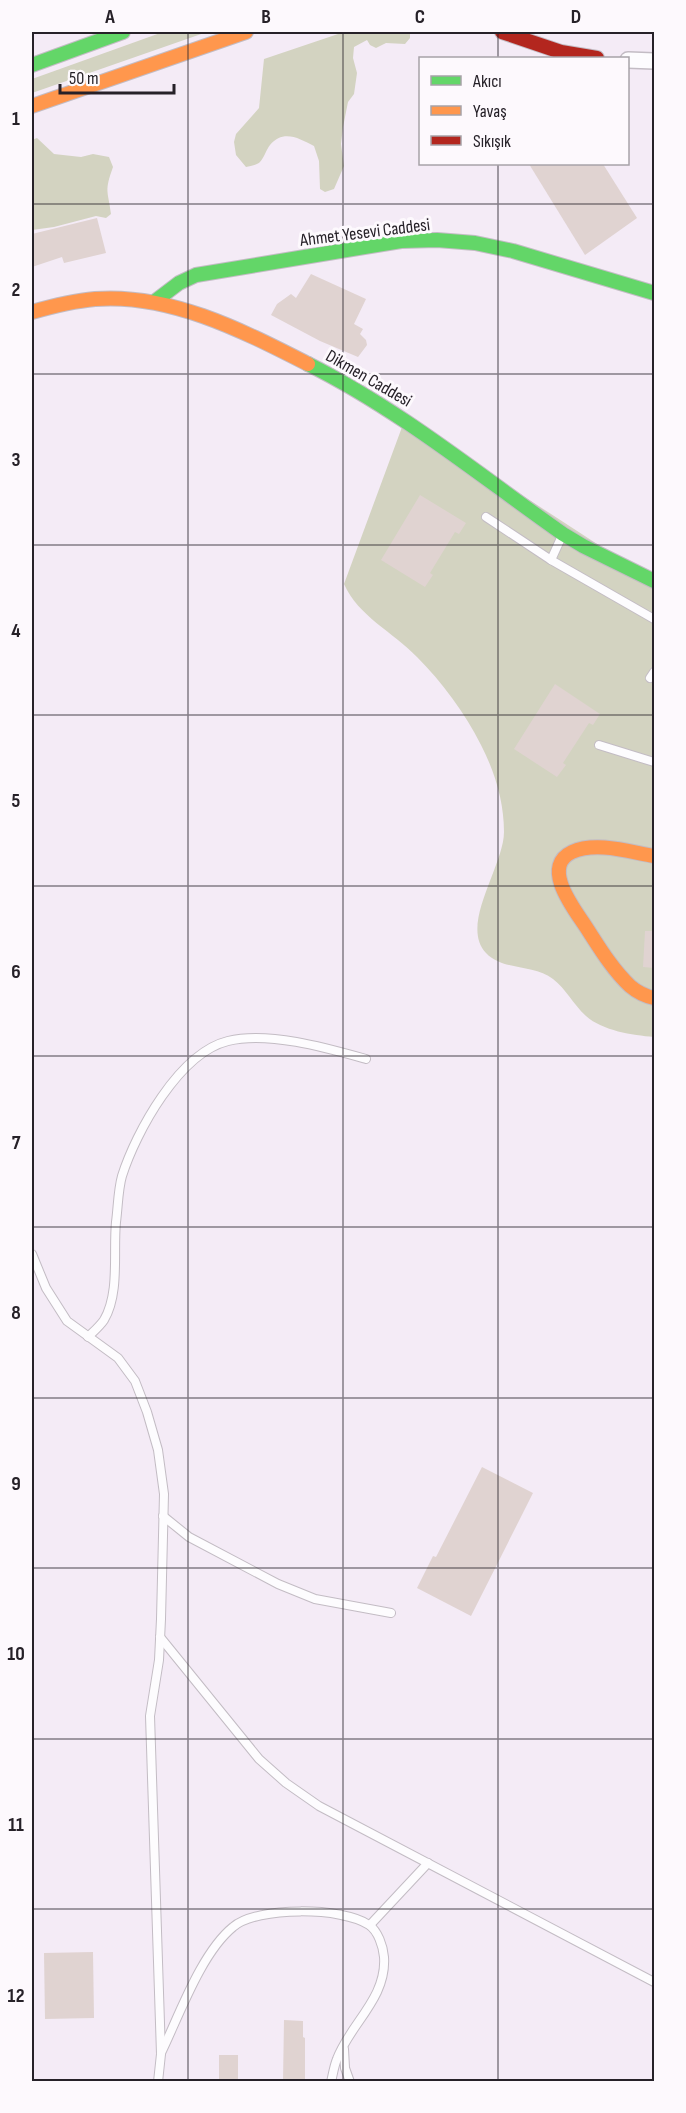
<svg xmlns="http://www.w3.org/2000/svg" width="686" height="2113" font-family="'Sofia Sans Condensed',sans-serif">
<rect width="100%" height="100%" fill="#f4ebf6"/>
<!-- green -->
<g fill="#d3d3c1">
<polygon points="163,32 207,32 32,93 32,79"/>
<path d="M 344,32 L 410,32 L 410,38 L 405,44 L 386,43 L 376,48 L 370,45 L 367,40 L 354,47 L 353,58 L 357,73 L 354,94 L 348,102 L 343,127 L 341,144 L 344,166 L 334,189 L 325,192 L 320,189 L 319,161 L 314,146 C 299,138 283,129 270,145 C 266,150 264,158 260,162 C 257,165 250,166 246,167 L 236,155 L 234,142 L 236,134 L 259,108 L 264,59 Z"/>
<path d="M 37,138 L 54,154 L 81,157 L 93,154 L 109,157 L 113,167 C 104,192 108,190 111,214 L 106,218 L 96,216 L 54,227 L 32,230 L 32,140 Z"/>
<path d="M 405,419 L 654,581 L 654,1037 C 632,1035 603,1031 586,1016 C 573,1004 566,989 553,979 C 534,964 503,971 486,953 C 459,925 504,866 504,832 C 504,802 495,772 481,745 C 465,713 442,682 417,657 C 393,632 358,616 344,584 Z"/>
</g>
<!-- building -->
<g fill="#e0d3d1">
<polygon points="529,164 603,164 637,218 585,255"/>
<polygon points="97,218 106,253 64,263 62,257 32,267 32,234"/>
<polygon points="311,274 366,299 354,324 363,329 360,334 366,340 367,345 358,357 320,341 271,315 277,304 291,294 296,298"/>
<polygon points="420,495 466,523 459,534 455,532 430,573 433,575 425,587 381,560"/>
<polygon points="555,684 600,714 593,725 589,723 563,763 566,765 557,777 514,749"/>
<polygon points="645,931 654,931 654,968 643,967"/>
<polygon points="482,1467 533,1493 471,1616 417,1588 433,1556 436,1557"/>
<polygon points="93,1952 94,2018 45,2019 44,1953"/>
<polygon points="284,2020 303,2021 303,2037 305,2038 305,2082 283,2082"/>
<rect x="219" y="2055" width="19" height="27"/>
</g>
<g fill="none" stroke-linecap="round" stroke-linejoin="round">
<!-- lane casing -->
<g stroke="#c3bcc4" stroke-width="10">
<g id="lane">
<polyline points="486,517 551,560 654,619"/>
<polyline points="551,560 561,538"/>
<polyline points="650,678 654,672"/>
<polyline points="599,745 654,762"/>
<polyline points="32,1254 46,1288 67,1321 118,1358 135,1381 147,1412 158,1450 164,1494 161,1619 159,1660 150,1716 161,2054 158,2082"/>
<path d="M 88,1337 C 93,1332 100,1326 104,1320 C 120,1293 113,1252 116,1222 C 118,1207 118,1190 122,1176 C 136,1132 179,1053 228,1041 C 268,1031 327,1048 366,1059"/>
<polyline points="163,1516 189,1537 278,1584 315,1599 391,1613"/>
<polyline points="160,1637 259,1759 286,1783 319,1806 654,1982"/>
<polyline points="370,1925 428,1863"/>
<polyline points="344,2049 345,2068 350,2082"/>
<path d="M 161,2053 C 179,2016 201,1953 233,1927 C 257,1906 343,1907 369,1925 C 378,1931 383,1946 384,1957 C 387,1998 350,2024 337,2059 C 334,2066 333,2074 331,2082"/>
</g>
</g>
<!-- street casing -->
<g stroke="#c3bcc4" stroke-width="18">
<polyline id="street" points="628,60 654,61"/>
</g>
<!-- fast casing -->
<g stroke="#c3bcc4" stroke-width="16">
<g id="fast">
<polyline points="32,65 123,32"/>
<polyline points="154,302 179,283 196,275 401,241 437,240 475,243 513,251 654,293"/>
<path d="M 308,364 C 400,410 479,475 563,534 L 583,546 L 654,581"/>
</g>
</g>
<!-- slow casing -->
<g stroke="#c3bcc4" stroke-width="16">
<g id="slow">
<polyline points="32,106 246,32"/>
<path d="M 32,312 C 53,306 73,301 95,299 C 170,293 243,331 308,364"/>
<path d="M 654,856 C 630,852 596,841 572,852 C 540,867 575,910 586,927 C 599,947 612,969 630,986 C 637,992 645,996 654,998"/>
</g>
</g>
<!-- jam casing -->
<g stroke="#c3bcc4" stroke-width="16">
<polyline id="jam" points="502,32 561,52 597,58"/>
</g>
<!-- lane -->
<use href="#lane" stroke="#fdfcfe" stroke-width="8"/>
<!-- street -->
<use href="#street" stroke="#fdfcfe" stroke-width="15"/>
<!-- fast -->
<use href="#fast" stroke="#63d668" stroke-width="14"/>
<!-- slow -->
<use href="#slow" stroke="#ff974d" stroke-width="14"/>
<!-- jam -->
<use href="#jam" stroke="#b3261e" stroke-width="14"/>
</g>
<!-- grid -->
<path fill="none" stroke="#262128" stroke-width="1.5" stroke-opacity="0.55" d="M 188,32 L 188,2082M 343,32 L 343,2082M 498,32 L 498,58M 498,164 L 498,2082M 32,204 L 654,204M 32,374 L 654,374M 32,545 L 654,545M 32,715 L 654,715M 32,886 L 654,886M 32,1056 L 654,1056M 32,1227 L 654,1227M 32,1398 L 654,1398M 32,1568 L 654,1568M 32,1739 L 654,1739M 32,1909 L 654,1909"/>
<g text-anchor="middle" stroke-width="6" stroke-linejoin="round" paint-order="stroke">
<!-- street labels -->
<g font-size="18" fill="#262128" stroke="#fdf9fd">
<text transform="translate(365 232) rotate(-7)" y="6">Ahmet Yesevi Caddesi</text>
<text transform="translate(369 378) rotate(30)" y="6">Dikmen Caddesi</text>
</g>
</g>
<!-- border -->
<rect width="686" height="2113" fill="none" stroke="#fdf9fd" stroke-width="66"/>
<!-- legend -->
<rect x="419" y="57" width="210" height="108" fill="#fdf9fd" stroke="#a7a3a8" stroke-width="1.5"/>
<rect x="431" y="76" width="30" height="9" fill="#63d668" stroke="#a7a3a8" stroke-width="1.5"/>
<text x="473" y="87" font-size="18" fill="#262128">Akıcı</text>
<rect x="431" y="106" width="30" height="9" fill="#ff974d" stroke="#a7a3a8" stroke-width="1.5"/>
<text x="473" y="117" font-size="18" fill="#262128">Yavaş</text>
<rect x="431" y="136" width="30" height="9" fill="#b3261e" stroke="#a7a3a8" stroke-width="1.5"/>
<text x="473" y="147" font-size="18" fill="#262128">Sıkışık</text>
<!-- scale -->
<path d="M60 84v9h114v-9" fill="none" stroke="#262128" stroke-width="3"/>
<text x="69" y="84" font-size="18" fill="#262128" stroke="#fdf9fd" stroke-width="4.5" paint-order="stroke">50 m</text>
<rect x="33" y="33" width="620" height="2047" fill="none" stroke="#262128" stroke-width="2"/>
<g font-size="20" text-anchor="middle" font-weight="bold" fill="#262128">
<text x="110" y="23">A</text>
<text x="266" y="23">B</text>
<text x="420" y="23">C</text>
<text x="576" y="23">D</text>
<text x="16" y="125">1</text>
<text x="16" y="296">2</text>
<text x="16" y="466">3</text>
<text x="16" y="637">4</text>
<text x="16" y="807">5</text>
<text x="16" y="978">6</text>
<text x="16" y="1149">7</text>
<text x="16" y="1319">8</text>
<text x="16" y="1490">9</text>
<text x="16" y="1660">10</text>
<text x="16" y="1831">11</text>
<text x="16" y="2002">12</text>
</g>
</svg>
